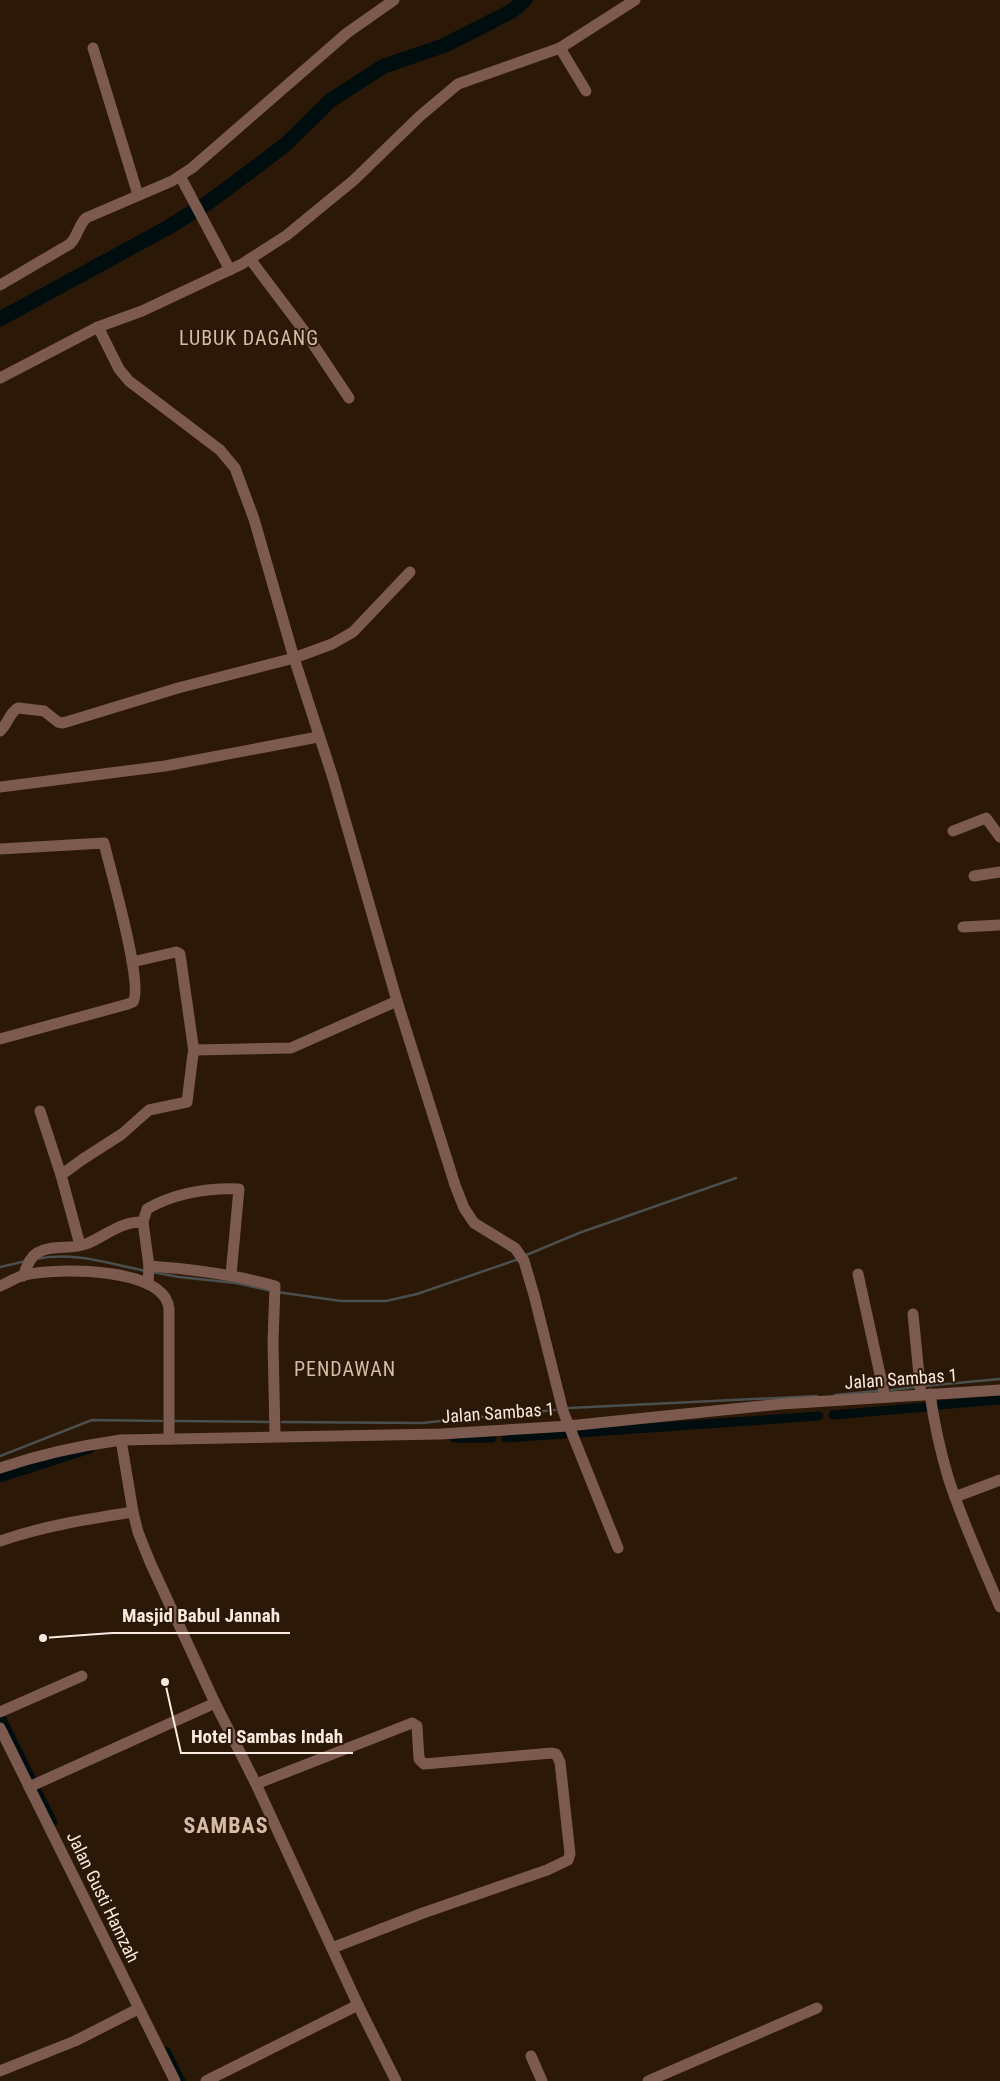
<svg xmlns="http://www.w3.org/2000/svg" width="1000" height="2081" font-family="'Roboto Condensed',sans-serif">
<rect width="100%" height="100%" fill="#2b1807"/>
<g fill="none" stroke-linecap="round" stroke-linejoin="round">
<!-- stream -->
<g stroke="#4a4f4d" stroke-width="2.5">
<polyline points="524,1256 579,1233 736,1178"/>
<path d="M 36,1259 C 74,1251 109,1264 146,1271"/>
<polyline points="0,1267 26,1261"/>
<polyline points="152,1272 179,1277 236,1283 272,1291"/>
<polyline points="277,1292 341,1301 386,1301 417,1294 519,1259"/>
<polyline points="924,1386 1000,1379"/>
<polyline points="891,1390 916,1387"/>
<polyline points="835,1395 877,1391"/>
<polyline points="569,1408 817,1396"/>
<polyline points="481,1417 555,1410"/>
<polyline points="175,1421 268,1422"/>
<polyline points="282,1422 422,1423 468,1418"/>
<polyline points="0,1456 92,1420 162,1421"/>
</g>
<!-- canal -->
<g stroke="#000d0f" stroke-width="9">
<polyline points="939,1405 1000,1400"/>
<polyline points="833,1415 925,1407"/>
<polyline points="578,1433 819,1416"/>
<polyline points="454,1438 492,1438"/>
<polyline points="506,1438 564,1434"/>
<polyline points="0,1478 90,1449"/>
<polyline points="2,1719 31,1778"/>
<polyline points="37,1791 53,1822"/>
<polyline points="166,2051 181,2081"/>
</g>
<!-- river -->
<polyline stroke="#000d0f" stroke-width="15" points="0,319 167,228 209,202 285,145 331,100 384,66 443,46 512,11 525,0"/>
<!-- minor -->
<g stroke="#7d5a4f" stroke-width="11">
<polyline points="93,48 138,195"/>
<polyline points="560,48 586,91"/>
<polyline points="180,176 230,270"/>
<polyline points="250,259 305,332 349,398"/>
<path d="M 0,285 L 70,244 C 78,236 78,226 86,218 L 172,181 L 192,168 L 347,33 L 394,0"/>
<polyline points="98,327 119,369 129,381 220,450 235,468 254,519 294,658 333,778 397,1001 455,1185 464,1208 474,1223 515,1248 524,1261 534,1295 563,1411 618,1548"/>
<polyline points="0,378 98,327 142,311 242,264 287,235 354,180 420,116 458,84 560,48 635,0"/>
<path d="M 0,731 C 8,724 9,713 18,708 L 44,711 L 58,722 L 63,723 L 178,688 L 294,658 L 332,644 L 353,632 L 410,572"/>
<polyline points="0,787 165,766 318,737"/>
<polyline points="953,831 986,818 1000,837"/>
<path d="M 0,849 L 104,843 C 110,869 144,984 133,1002 L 128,1004 L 0,1039"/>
<polyline points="974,876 1000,872"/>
<polyline points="963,927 1000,925"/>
<polyline points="132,962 176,952 180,954 194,1052"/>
<polyline points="40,1111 61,1175"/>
<path d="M 143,1222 L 147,1209 C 175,1193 208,1188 239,1189 L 231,1275"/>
<polyline points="80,1245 61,1175 83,1159 122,1134 149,1110 187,1102 193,1054 196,1050 291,1048 397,1001"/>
<path d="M 149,1266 C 192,1269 233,1274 275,1286 L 273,1342 L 275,1436"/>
<polyline points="858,1274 885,1397"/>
<path d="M 23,1276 C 27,1267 29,1258 37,1253 C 52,1244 71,1250 86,1244 C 106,1236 120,1221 143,1222 L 149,1266 L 148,1284"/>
<path d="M 0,1286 C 8,1283 16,1277 25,1275 C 56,1268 165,1266 169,1309 L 169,1439"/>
<polyline points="913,1314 921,1395"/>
<path d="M 930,1394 C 934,1422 940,1450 948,1477 C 962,1521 982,1564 1000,1607"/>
<polyline points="121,1440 133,1512 138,1532 150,1562 215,1703 256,1784 358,2005 396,2081"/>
<path d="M 0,1468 C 41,1454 78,1446 121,1440 L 441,1434 L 568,1426 L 781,1404 L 1000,1390"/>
<polyline points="955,1497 1000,1480"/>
<path d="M 0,1541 C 43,1526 88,1519 133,1512"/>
<polyline points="0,1712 82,1676"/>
<polyline points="0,1728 175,2081"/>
<polyline points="256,1784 412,1723 417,1726 419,1759 424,1764 552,1753 556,1754 560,1762 570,1854 568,1860 547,1870 423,1913 332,1948"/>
<polyline points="29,1787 215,1703"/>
<polyline points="531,2056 542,2081"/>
<polyline points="0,2071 75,2041 138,2009"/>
<polyline points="206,2081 358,2005"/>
<polyline points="648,2081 817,2008"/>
</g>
</g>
<g text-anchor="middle" stroke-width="4" stroke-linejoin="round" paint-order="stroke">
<!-- street labels -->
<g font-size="18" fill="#f8eadf" stroke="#2b1807">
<text transform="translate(901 1379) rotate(-4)" y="6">Jalan Sambas 1</text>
<text transform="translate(498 1413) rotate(-4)" y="6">Jalan Sambas 1</text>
<text transform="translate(103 1897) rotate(64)" y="6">Jalan Gusti Hamzah</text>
</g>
<!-- quarter labels -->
<g font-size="20" letter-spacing="1" fill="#d6bba7" stroke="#2b1807">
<text x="249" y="345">LUBUK DAGANG</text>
<text x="345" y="1376">PENDAWAN</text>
</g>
<!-- district labels -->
<g font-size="22" font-weight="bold" letter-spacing="1" fill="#d6bba7" stroke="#2b1807">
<text x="226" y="1833">SAMBAS</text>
</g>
</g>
<!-- callouts -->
<path fill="none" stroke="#f8eadf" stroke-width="2" d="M43 1638L112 1633H290M165 1682L181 1753H353"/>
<g fill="#f8eadf" stroke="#2b1807" stroke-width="2">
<circle cx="43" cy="1638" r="5"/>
<circle cx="165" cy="1682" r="5"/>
</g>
<g font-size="19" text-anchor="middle" font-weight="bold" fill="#f8eadf" stroke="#2b1807" stroke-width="4" stroke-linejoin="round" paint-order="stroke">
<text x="201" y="1622">Masjid Babul Jannah</text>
<text x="267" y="1743">Hotel Sambas Indah</text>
</g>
</svg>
